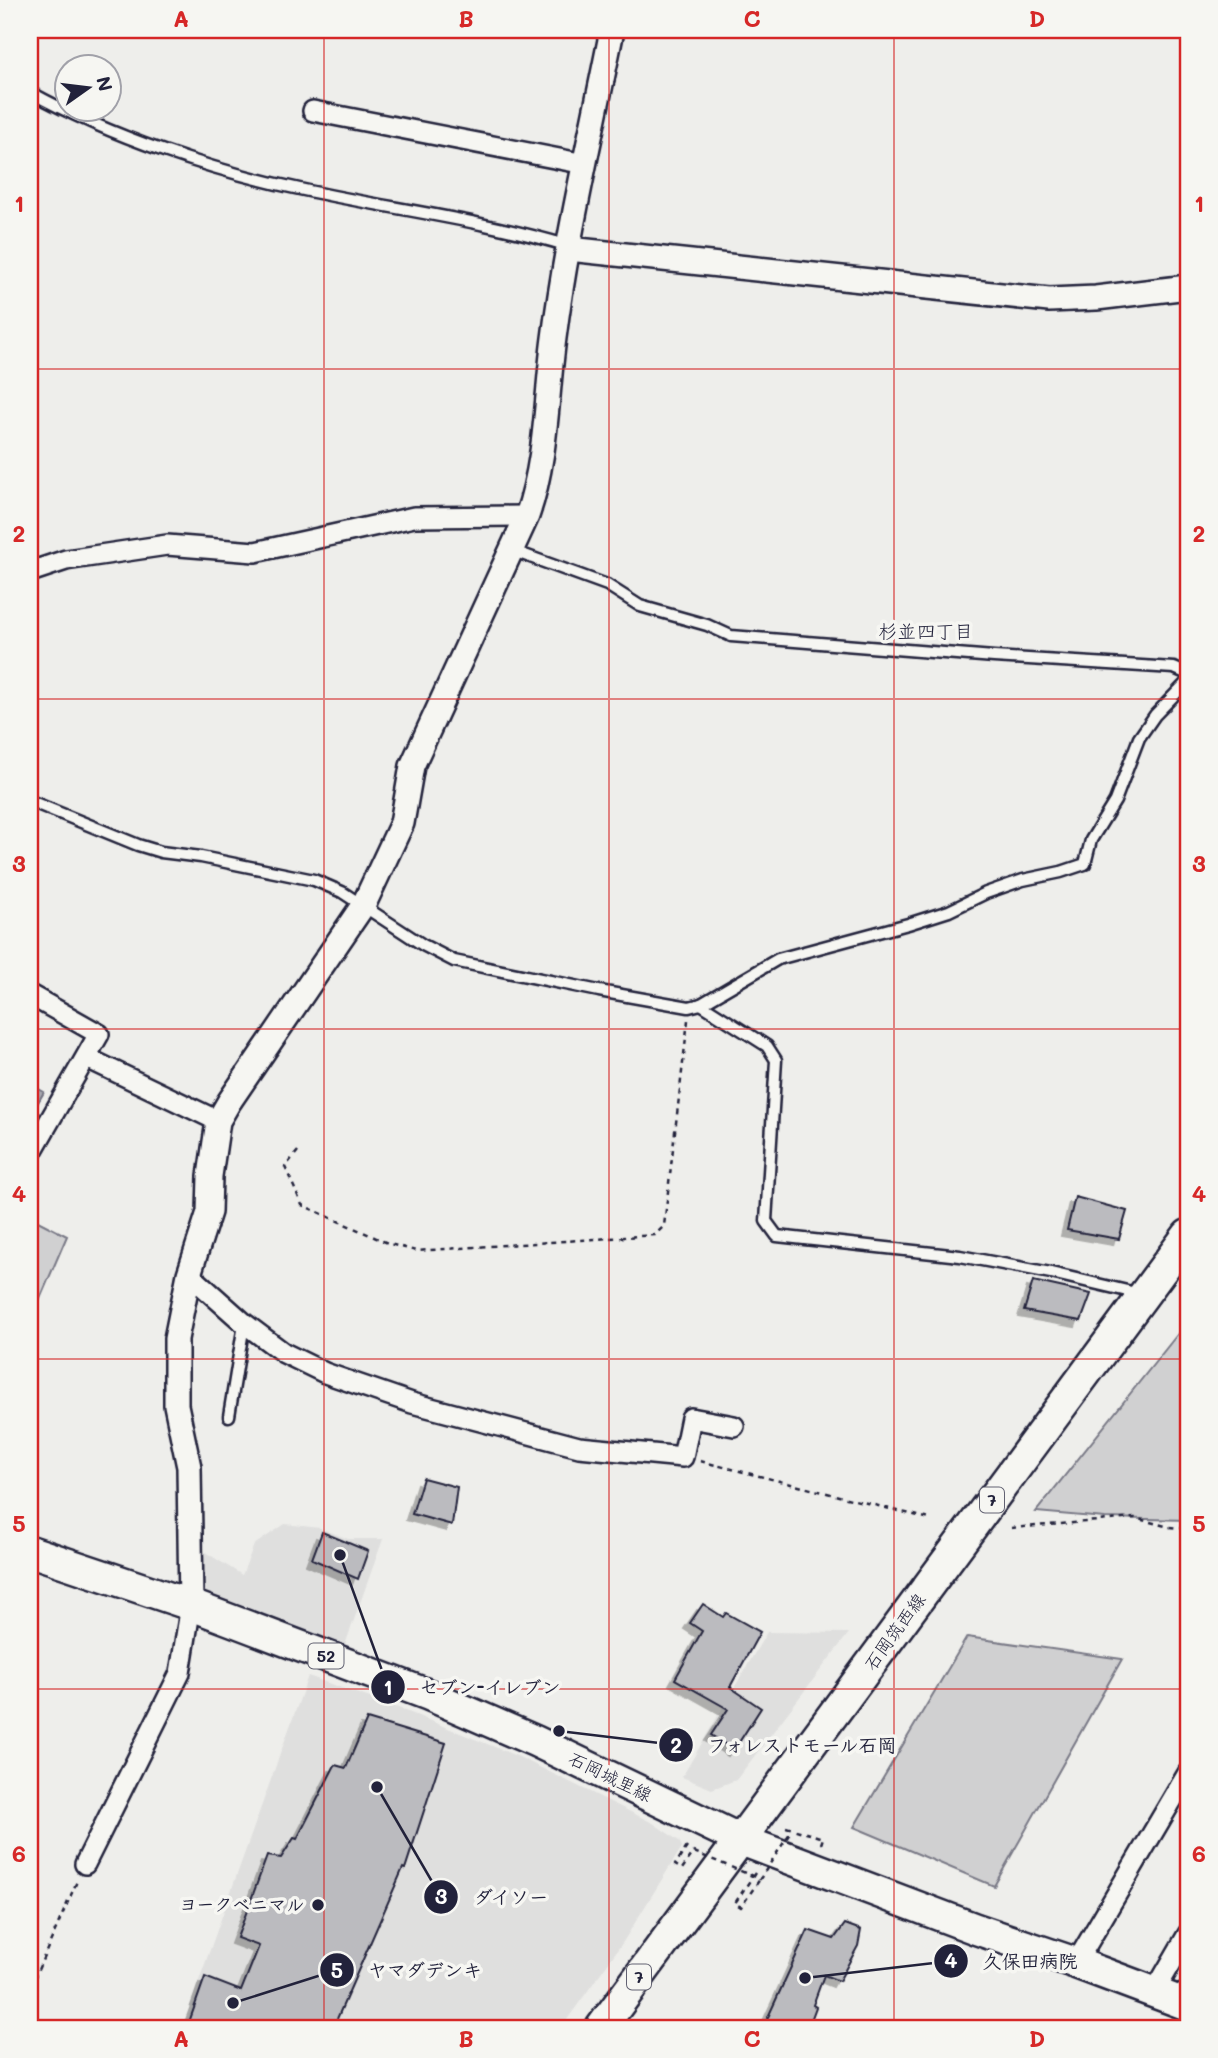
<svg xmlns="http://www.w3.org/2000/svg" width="1218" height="2058" font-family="Mali,'Klee One',sans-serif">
<defs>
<filter id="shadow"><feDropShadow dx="-6" dy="6" stdDeviation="0" flood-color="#0004"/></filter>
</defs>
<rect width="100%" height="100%" fill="#eeeeeb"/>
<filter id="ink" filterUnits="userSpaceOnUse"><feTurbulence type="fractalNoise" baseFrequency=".0143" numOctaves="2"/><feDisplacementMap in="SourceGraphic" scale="14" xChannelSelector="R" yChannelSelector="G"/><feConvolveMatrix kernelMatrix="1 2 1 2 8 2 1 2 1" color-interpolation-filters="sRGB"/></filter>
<g filter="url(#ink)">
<!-- built -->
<g fill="#dfdfde">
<polygon points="285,1524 320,1528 348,1539 383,1539 341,1656 197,1602 205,1552 242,1575 254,1545"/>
<polygon points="767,1632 849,1633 736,1780 712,1789 682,1777"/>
<polygon points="308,1676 401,1709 519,1757 653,1823 679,1841 682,1847 623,1942 561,2028 182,2028"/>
</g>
<!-- green -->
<g fill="#d0d0d1" stroke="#797986" stroke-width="2">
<polygon points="30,1217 67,1236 30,1322"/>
<polygon points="1188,1321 1188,1520 1105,1518 1036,1512"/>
<polygon points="967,1637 1122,1659 994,1886 854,1827"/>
</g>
<!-- water -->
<polygon fill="#a7a7af" stroke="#727281" stroke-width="2" points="30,1084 44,1092 30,1116"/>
<!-- building -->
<g fill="#bbbbbf" stroke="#22223b" stroke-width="2" filter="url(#shadow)">
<polygon points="1075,1197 1127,1211 1119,1239 1067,1230"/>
<polygon points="1033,1281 1091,1294 1081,1321 1024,1311"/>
<polygon points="423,1478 457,1487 452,1525 412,1514"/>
<polygon points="322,1532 368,1551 358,1579 312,1559"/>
<polygon points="703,1604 723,1617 726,1613 760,1632 730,1687 761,1708 734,1750 711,1735 728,1709 675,1679 702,1631 690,1623"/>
<polygon points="367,1719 446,1743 405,1869 403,1868 333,2028 187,2028 205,1977 241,1991 259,1946 237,1938 267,1856 281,1858 294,1838 297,1839 335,1765 346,1768"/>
<polygon points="845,1924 861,1930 858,1946 839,1981 824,1975 813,2005 816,2007 810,2023 802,2023 800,2028 763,2028 808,1930 834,1939"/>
</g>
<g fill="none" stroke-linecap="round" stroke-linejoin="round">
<!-- service casing -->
<g stroke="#22223b" stroke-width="15">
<g id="service">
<path d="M 30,92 C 111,137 213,171 304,190 C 392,209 482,220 569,246"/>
<polyline points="511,550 607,585 640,606 707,625 731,636 994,657 1174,668 1188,674"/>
<polyline points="30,801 138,845 161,852 201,857 314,880 342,892 423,945 454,961 599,991 689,1007 701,1004 778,959 908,924 949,911 986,893 1023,880 1061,872 1085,864 1091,840 1115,801 1139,738 1155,715 1188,681"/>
<polyline points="701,1004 767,1046 776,1060 766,1221 777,1236 960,1256 1051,1273 1140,1294"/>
<polyline points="229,1416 244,1324"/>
</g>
</g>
<!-- minor casing -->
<g stroke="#22223b" stroke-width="24">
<g id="minor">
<polyline points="313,111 585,164"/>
<polyline points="30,572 66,560 167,545 255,552 414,517 527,516"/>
<polyline points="30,995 99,1034 30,1155"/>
<polyline points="87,1058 218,1121"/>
<polyline points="189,1274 244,1323 284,1353 325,1373 412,1403 579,1447 683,1457 691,1418 734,1426"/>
<polyline points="85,1864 180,1673 191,1605"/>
<polyline points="1076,1963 1188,1773"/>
<polyline points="1155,1991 1188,1934"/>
</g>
</g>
<!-- tertiary casing -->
<g stroke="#22223b" stroke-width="28">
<g id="tertiary">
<polyline points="569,249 1049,300 1096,298 1188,287"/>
<path d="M 191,1605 L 189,1467 L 176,1405 L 176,1339 L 189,1274 L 209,1212 L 210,1176 L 218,1121 L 229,1102 L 364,904 L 402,823 L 412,766 L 527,516 C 547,458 546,398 554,338 C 567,235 592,132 612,30"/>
</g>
</g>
<!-- primary casing -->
<g stroke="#22223b" stroke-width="35">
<g id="primary">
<polyline points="30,1551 191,1605 429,1695 535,1741 741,1840 976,1929 1076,1963 1188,2005"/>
<polyline points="601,2028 1188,1235"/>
</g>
</g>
<!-- path -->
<g stroke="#22223b" stroke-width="2.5" stroke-dasharray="5 5" stroke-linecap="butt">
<polyline points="298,1151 285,1167 302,1205 390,1244 416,1251 655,1235 664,1226 688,1020"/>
<polyline points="700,1461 930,1519"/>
<polyline points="1011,1528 1135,1518 1169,1527 1188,1529"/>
<polyline points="786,1827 823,1838 821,1844"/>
<polyline points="687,1847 675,1865 682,1869 694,1852"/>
<polyline points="755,1873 735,1903 741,1907 760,1879"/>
<polyline points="30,1988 78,1879"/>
</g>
<!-- service -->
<use href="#service" stroke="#f6f6f2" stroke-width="10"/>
<!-- minor -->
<use href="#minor" stroke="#f6f6f2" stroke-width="19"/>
<!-- tertiary -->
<use href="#tertiary" stroke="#f6f6f2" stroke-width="23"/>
<!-- primary -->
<use href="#primary" stroke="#f6f6f2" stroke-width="30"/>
<!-- path-bridge -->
<polyline stroke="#22223b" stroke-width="2.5" stroke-dasharray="5 5" stroke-linecap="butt" points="694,1852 760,1879 790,1833"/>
</g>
</g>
<!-- grid -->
<path fill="none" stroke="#d62828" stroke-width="2" stroke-opacity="0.55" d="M 324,30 L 324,2028M 609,30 L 609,2028M 894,30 L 894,2028M 30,369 L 1188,369M 30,699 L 1188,699M 30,1029 L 1188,1029M 30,1359 L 1188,1359M 30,1689 L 1188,1689"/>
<!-- markers -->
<circle fill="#22223b" stroke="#f6f6f2" stroke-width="2.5" cx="318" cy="1905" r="7"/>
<g text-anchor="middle" stroke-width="7" stroke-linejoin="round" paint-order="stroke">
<!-- shield labels -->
<g fill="#f6f6f2" stroke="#626272" stroke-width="2">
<rect x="980" y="1487.5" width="24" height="25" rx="5"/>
<rect x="308.5" y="1643.5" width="35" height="25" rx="5"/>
<rect x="627" y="1964.5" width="24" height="25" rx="5"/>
</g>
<g font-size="16" font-weight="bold" fill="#22223b">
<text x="992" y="1506">7</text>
<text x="326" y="1662">52</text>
<text x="639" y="1983">7</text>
</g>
<!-- street labels -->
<g font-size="18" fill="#22223b" stroke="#f6f6f2">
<text transform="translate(895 1632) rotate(-54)" y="6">石岡筑西線</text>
<text transform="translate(610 1777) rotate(26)" y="6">石岡城里線</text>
</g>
<!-- poi labels -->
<g font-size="18" font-weight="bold" fill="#22223b" stroke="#f6f6f2" text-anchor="end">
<text x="304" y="1911">ヨークベニマル</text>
</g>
<!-- neighbourhood labels -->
<g font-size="19" fill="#22223b" stroke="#f6f6f2">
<text x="926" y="638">杉並四丁目</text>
</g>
</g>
<!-- callouts -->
<path fill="none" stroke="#22223b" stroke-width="2.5" d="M340 1555L388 1687M559 1731L676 1745M377 1787L441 1897M805 1978L951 1961M233 2003L337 1970"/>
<g fill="#22223b" stroke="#f6f6f2" stroke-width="2.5">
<circle cx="340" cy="1555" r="7"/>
<circle cx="559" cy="1731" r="7"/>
<circle cx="377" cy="1787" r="7"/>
<circle cx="805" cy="1978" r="7"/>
<circle cx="233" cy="2003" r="7"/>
<circle cx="388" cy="1687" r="18"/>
<circle cx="676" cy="1745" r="18"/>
<circle cx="441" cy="1897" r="18"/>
<circle cx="951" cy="1961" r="18"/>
<circle cx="337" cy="1970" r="18"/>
</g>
<g font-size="21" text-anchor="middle" font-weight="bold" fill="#fff">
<text x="388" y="1695">1</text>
<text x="676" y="1753">2</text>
<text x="441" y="1904">3</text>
<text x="951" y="1968">4</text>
<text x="337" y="1978">5</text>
</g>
<g font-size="19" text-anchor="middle" font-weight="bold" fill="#22223b" stroke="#f6f6f2" stroke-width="7" stroke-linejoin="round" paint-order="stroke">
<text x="490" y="1694">セブン-イレブン</text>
<text x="802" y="1752">フォレストモール石岡</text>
<text x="511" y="1904">ダイソー</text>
<text x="1030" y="1968">久保田病院</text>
<text x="425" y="1977">ヤマダデンキ</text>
</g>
<!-- margin -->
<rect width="1218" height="2058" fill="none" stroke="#f6f6f2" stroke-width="77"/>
<!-- north arrow -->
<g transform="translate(88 88) rotate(76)"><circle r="33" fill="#f6f6f2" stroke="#a1a1a9" stroke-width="2"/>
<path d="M0-5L12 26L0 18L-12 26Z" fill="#22223b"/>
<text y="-10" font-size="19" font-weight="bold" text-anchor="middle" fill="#22223b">N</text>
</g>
<rect x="38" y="38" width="1142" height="1982" fill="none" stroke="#d62828" stroke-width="2.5"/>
<g font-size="23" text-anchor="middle" font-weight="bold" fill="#d62828">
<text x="181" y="27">A</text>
<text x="466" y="27">B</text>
<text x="752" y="27">C</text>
<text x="1037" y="27">D</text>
<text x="19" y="212">1</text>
<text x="1199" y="212">1</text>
<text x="19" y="542">2</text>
<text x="1199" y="542">2</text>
<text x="19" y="872">3</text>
<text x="1199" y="872">3</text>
<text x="19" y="1202">4</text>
<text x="1199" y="1202">4</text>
<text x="19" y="1532">5</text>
<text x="1199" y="1532">5</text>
<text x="19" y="1862">6</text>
<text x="1199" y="1862">6</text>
<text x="181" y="2047">A</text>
<text x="466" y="2047">B</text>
<text x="752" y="2047">C</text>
<text x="1037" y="2047">D</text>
</g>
</svg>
